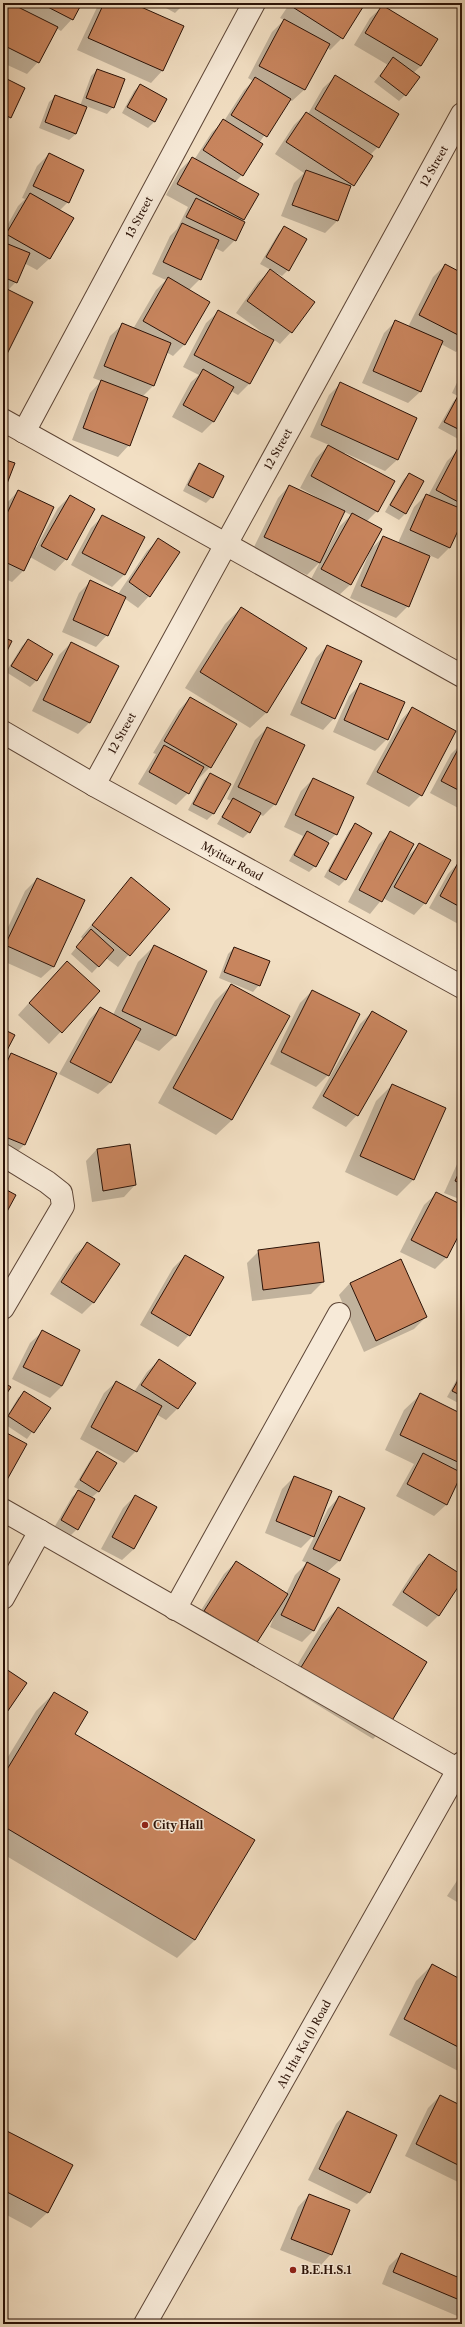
<svg xmlns="http://www.w3.org/2000/svg" width="465" height="2327" font-family="'Libre Caslon Text',serif">
<rect width="100%" height="100%" fill="#f2dfc3"/>
<filter id="stains"><feTurbulence type="fractalNoise" baseFrequency=".005" numOctaves="4"/><feColorMatrix values="0 0 0 0 .2 0 0 0 0 .09 0 0 0 0 .02 0 0 0 .5 -.17"/></filter>
<radialGradient id="worn" r=".72"><stop offset=".6" stop-color="#630" stop-opacity="0"/><stop offset="1" stop-color="#630" stop-opacity=".3"/></radialGradient>
<!-- shadow -->
<g fill="#0003" fill-rule="evenodd">
<polygon points="3,3 81,3 72,19 61,31 56,28 38,62 27,74 3,63"/>
<polygon points="99,3 130,3 182,27 162,71 151,83 77,50"/>
<polygon points="157,3 185,3 175,13"/>
<polygon points="290,3 366,3 342,38 330,50 327,47 304,90 292,101 289,100 259,143 242,175 235,182 257,194 241,221 235,240 223,252 215,248 200,279 188,291 185,344 173,356 166,352 153,386 142,397 129,445 118,457 72,440 90,393 101,381 93,378 110,336 122,325 133,329 156,290 166,280 152,274 170,236 177,229 188,207 166,195 180,170 192,158 194,160 212,132 224,121 244,90 253,81 248,78 272,32 284,20 280,18"/>
<polygon points="382,7 421,66 413,73 405,95 399,101 374,82 388,65 354,45 370,18"/>
<polygon points="97,70 113,107 107,114 86,106 76,134 69,140 39,128 49,102 56,96 80,106 91,76"/>
<polygon points="335,77 378,147 370,155 372,156 349,189 337,221 325,233 281,216 294,183 304,173 275,154 294,125 306,113 308,114 323,88"/>
<polygon points="3,78 10,117 3,124"/>
<polygon points="140,85 154,122 148,128 122,113 134,91"/>
<polygon points="49,154 68,202 59,211 72,219 49,259 37,270 24,263 16,282 8,290 3,360 3,233 18,206 25,199 22,198 37,166"/>
<polygon points="284,228 288,270 282,276 260,264 278,234"/>
<polygon points="445,265 462,274 462,346 456,352 441,344 420,392 408,403 362,383 384,333 396,321 408,327 433,277"/>
<polygon points="270,271 291,332 280,344 273,339 250,383 238,395 231,391 213,422 202,433 172,417 191,382 199,375 183,367 206,323 218,312 271,339 236,313 258,282"/>
<polygon points="462,372 462,441 438,428 453,402 458,396 452,393"/>
<path d="M 340,384 L 416,418 L 397,460 L 385,471 L 345,453 L 344,454 L 394,481 L 377,511 L 366,522 L 380,529 L 350,585 L 338,596 L 310,581 L 320,562 L 307,575 L 253,549 L 278,498 L 289,486 L 320,500 L 320,499 L 300,488 L 316,458 L 329,445 L 310,437 L 329,395 ZM 343,511 L 351,515 L 340,526 L 327,550 L 325,549 Z"/>
<polygon points="458,450 462,452 462,519 450,547 438,559 429,555 408,606 396,618 350,598 371,549 383,537 398,543 414,507 426,495 428,496 447,461"/>
<polygon points="199,465 212,497 206,503 183,491 193,471"/>
<polygon points="409,474 423,481 405,514 399,520 385,512 403,480"/>
<polygon points="18,491 36,548 58,508 70,496 66,559 55,571 30,557 23,571 12,582 3,578 3,510 7,503"/>
<polygon points="103,516 144,537 124,575 112,587 71,565 91,528"/>
<polygon points="158,540 149,596 138,608 124,598 107,635 96,647 62,632 79,593 90,582 118,594 147,551"/>
<polygon points="241,608 306,649 266,713 250,728 185,688 225,624"/>
<polygon points="28,640 52,654 36,681 30,687 6,672 22,646"/>
<polygon points="71,643 90,722 78,734 32,711 59,655"/>
<polygon points="327,646 334,718 323,730 290,715 316,658"/>
<polygon points="361,684 387,739 375,751 333,732 349,696"/>
<polygon points="190,698 210,767 198,779 196,778 188,793 176,805 138,784 156,754 153,753 179,710"/>
<polygon points="412,708 421,795 409,807 366,784 401,720"/>
<polygon points="267,728 275,804 263,816 259,814 249,832 243,838 217,824 231,801 227,799 255,740"/>
<polygon points="462,743 462,810 430,793 451,754"/>
<polygon points="210,774 229,784 213,814 207,820 188,810 204,780"/>
<polygon points="313,779 336,834 328,842 315,866 309,872 289,861 303,836 284,827 301,791"/>
<polygon points="355,825 370,833 345,880 339,886 324,877 349,831"/>
<polygon points="390,833 406,858 420,844 425,903 414,915 383,898 370,914 348,902 379,844"/>
<polygon points="459,862 462,863 462,926 429,908 448,874"/>
<polygon points="131,878 168,909 118,967 106,958 92,973 71,954 83,939 81,937"/>
<polygon points="37,879 84,900 53,967 41,978 3,961 3,938 25,891"/>
<polygon points="154,946 206,971 175,1036 159,1051 134,1039 110,1083 98,1094 59,1074 89,1020 100,1008 113,1015 138,962"/>
<polygon points="234,948 259,985 253,992 219,978 228,954"/>
<polygon points="55,974 99,991 49,1044 18,1015"/>
<polygon points="231,985 232,1120 216,1135 158,1103 215,1001"/>
<polygon points="312,991 328,1075 316,1087 270,1064 300,1003"/>
<polygon points="372,1012 357,1115 346,1127 312,1108 360,1024"/>
<polygon points="11,1055 24,1145 13,1156 3,1152 3,1062"/>
<polygon points="392,1085 445,1109 413,1180 397,1196 345,1172 376,1101"/>
<polygon points="97,1149 135,1185 124,1197 92,1202 86,1161"/>
<polygon points="462,1153 462,1200 444,1193"/>
<polygon points="436,1194 462,1207 462,1227 446,1258 435,1269 400,1252 424,1205"/>
<polygon points="87,1244 94,1302 82,1314 50,1294 75,1255"/>
<polygon points="259,1251 323,1282 311,1294 252,1301 247,1263"/>
<polygon points="185,1256 189,1335 178,1347 140,1325 173,1268"/>
<polygon points="350,1283 426,1317 414,1329 364,1352 339,1295"/>
<polygon points="42,1332 79,1350 62,1386 50,1398 12,1379 30,1343"/>
<polygon points="159,1360 194,1383 177,1409 166,1420 156,1414 136,1451 124,1463 80,1439 104,1393 116,1382 134,1392 147,1372"/>
<polygon points="462,1370 462,1405 447,1397"/>
<polygon points="24,1392 49,1408 27,1439 3,1423 18,1398"/>
<polygon points="420,1395 462,1415 462,1487 457,1485 446,1505 434,1516 396,1496 414,1464 385,1450 404,1410"/>
<polygon points="97,1453 99,1491 91,1498 77,1529 71,1535 55,1526 72,1497 80,1490 74,1487 91,1459"/>
<polygon points="294,1477 314,1535 301,1548 265,1533 282,1489"/>
<polygon points="135,1496 134,1549 122,1560 101,1549 123,1508"/>
<polygon points="339,1497 363,1508 339,1561 326,1573 314,1630 302,1642 270,1627 275,1614 255,1644 193,1623 224,1574 236,1562 286,1594 295,1575 307,1563 302,1561 328,1509"/>
<polygon points="429,1555 462,1576 462,1579 438,1616 427,1627 392,1605 417,1566"/>
<polygon points="338,1608 389,1723 373,1739 285,1685 322,1624"/>
<polygon points="54,1693 74,1734 195,1940 177,1958 3,1854 3,1765 36,1711"/>
<polygon points="462,1873 462,1905 447,1896"/>
<polygon points="432,1965 462,1981 462,2073 389,2035 416,1981"/>
<polygon points="440,2096 462,2107 462,2184 405,2156 428,2108"/>
<polygon points="347,2112 369,2192 357,2204 308,2180 336,2124"/>
<polygon points="3,2130 71,2165 47,2213 31,2228 3,2213"/>
<polygon points="309,2195 331,2254 320,2266 280,2250 298,2207"/>
<polygon points="401,2254 462,2280 462,2318 382,2284 389,2266"/>
</g>
<!-- building -->
<g fill="#c8855e" stroke="#2b1207">
<polygon points="3,3 10,3 58,27 39,63 3,45"/>
<polygon points="40,3 82,3 73,20"/>
<polygon points="104,3 132,3 184,26 163,71 88,38"/>
<polygon points="293,3 357,3 363,7 343,39 291,6"/>
<polygon points="382,5 438,39 421,66 365,33"/>
<polygon points="284,19 330,44 305,90 259,66"/>
<polygon points="393,57 420,77 406,96 380,76"/>
<polygon points="97,69 125,79 114,108 86,98"/>
<polygon points="335,75 399,114 379,148 315,109"/>
<polygon points="3,77 25,88 11,118 3,114"/>
<polygon points="255,77 291,99 267,137 231,115"/>
<polygon points="140,84 167,99 155,122 127,107"/>
<polygon points="55,95 87,107 76,134 45,122"/>
<polygon points="306,112 373,156 354,186 286,142"/>
<polygon points="223,119 263,144 243,176 203,150"/>
<polygon points="49,153 84,170 69,203 33,186"/>
<polygon points="192,157 259,194 244,220 177,184"/>
<polygon points="306,170 351,186 338,221 292,205"/>
<polygon points="30,193 74,218 50,259 6,234"/>
<polygon points="196,198 245,222 236,241 186,217"/>
<polygon points="182,223 219,240 201,280 163,262"/>
<polygon points="284,226 307,239 289,271 266,257"/>
<polygon points="3,242 30,253 17,283 3,277"/>
<polygon points="445,264 462,273 462,337 419,315"/>
<polygon points="270,269 315,302 292,333 247,301"/>
<polygon points="168,277 210,302 185,345 143,321"/>
<polygon points="3,287 33,302 4,360 3,360"/>
<polygon points="218,310 274,340 250,384 194,355"/>
<polygon points="395,320 443,341 421,392 373,371"/>
<polygon points="122,323 171,343 154,386 104,366"/>
<polygon points="203,369 234,387 214,422 183,405"/>
<polygon points="101,380 148,398 130,446 83,428"/>
<polygon points="340,382 417,418 398,460 321,425"/>
<polygon points="459,394 462,396 462,431 444,422"/>
<polygon points="328,445 395,481 378,512 311,476"/>
<polygon points="458,448 462,450 462,504 436,490"/>
<polygon points="3,459 15,463 3,494"/>
<polygon points="199,463 224,476 213,498 188,485"/>
<polygon points="409,473 424,481 406,514 390,505"/>
<polygon points="289,485 345,511 320,563 264,537"/>
<polygon points="18,490 54,507 24,571 3,561 3,522"/>
<polygon points="426,494 462,509 462,522 450,548 410,530"/>
<polygon points="70,495 95,509 67,560 41,546"/>
<polygon points="352,513 382,529 351,585 321,569"/>
<polygon points="102,515 145,537 125,575 82,553"/>
<polygon points="383,536 430,556 409,607 361,586"/>
<polygon points="158,538 180,552 150,597 129,582"/>
<polygon points="90,580 126,597 108,636 73,620"/>
<polygon points="241,607 307,648 267,713 200,672"/>
<polygon points="3,637 12,641 3,659"/>
<polygon points="28,639 53,654 37,681 11,666"/>
<polygon points="71,642 119,666 90,723 43,700"/>
<polygon points="327,645 362,661 335,719 301,703"/>
<polygon points="360,683 405,702 388,740 344,720"/>
<polygon points="190,697 237,724 211,768 164,741"/>
<polygon points="412,707 456,731 422,796 377,772"/>
<polygon points="267,727 305,745 276,805 238,787"/>
<polygon points="462,742 462,792 441,781"/>
<polygon points="164,745 204,767 189,794 149,772"/>
<polygon points="210,773 231,784 214,814 193,804"/>
<polygon points="313,778 354,797 337,835 295,815"/>
<polygon points="233,798 261,813 250,833 222,817"/>
<polygon points="355,823 372,833 346,880 329,871"/>
<polygon points="307,831 329,843 316,867 294,855"/>
<polygon points="390,831 414,844 382,902 359,890"/>
<polygon points="419,843 451,860 426,904 394,887"/>
<polygon points="459,861 462,862 462,908 440,896"/>
<polygon points="131,877 170,909 130,956 92,925"/>
<polygon points="37,878 85,900 54,967 5,945"/>
<polygon points="91,929 114,950 99,967 76,947"/>
<polygon points="154,945 207,971 176,1036 122,1011"/>
<polygon points="234,947 270,961 260,986 224,972"/>
<polygon points="67,961 100,991 62,1033 29,1003"/>
<polygon points="231,984 290,1016 232,1120 173,1088"/>
<polygon points="312,990 360,1014 329,1076 281,1052"/>
<polygon points="100,1007 141,1029 111,1083 70,1062"/>
<polygon points="372,1011 407,1031 358,1116 323,1096"/>
<polygon points="3,1029 15,1035 3,1058"/>
<polygon points="11,1053 57,1073 25,1145 3,1136 3,1071"/>
<polygon points="392,1084 446,1108 414,1180 360,1156"/>
<polygon points="130,1144 136,1185 103,1191 97,1149"/>
<polygon points="462,1166 462,1184 455,1181"/>
<polygon points="3,1188 16,1195 3,1219"/>
<polygon points="436,1192 462,1205 462,1229 447,1258 411,1240"/>
<polygon points="87,1242 120,1264 94,1303 61,1282"/>
<polygon points="319,1242 324,1282 263,1290 258,1250"/>
<polygon points="185,1255 224,1277 190,1336 151,1313"/>
<polygon points="401,1259 427,1317 376,1341 350,1283"/>
<polygon points="42,1330 80,1350 62,1386 23,1367"/>
<polygon points="159,1359 196,1383 178,1409 141,1385"/>
<polygon points="462,1373 462,1396 452,1391"/>
<polygon points="116,1381 162,1406 137,1452 91,1427"/>
<polygon points="3,1382 11,1387 3,1399"/>
<polygon points="24,1391 51,1408 34,1433 8,1416"/>
<polygon points="420,1393 462,1414 462,1464 400,1435"/>
<polygon points="3,1431 27,1444 3,1487"/>
<polygon points="97,1451 117,1463 99,1492 80,1480"/>
<polygon points="423,1453 462,1473 447,1505 407,1484"/>
<polygon points="294,1476 332,1491 314,1537 276,1521"/>
<polygon points="78,1490 95,1499 78,1530 61,1520"/>
<polygon points="135,1495 157,1507 134,1549 112,1537"/>
<polygon points="339,1496 365,1508 340,1561 313,1549"/>
<polygon points="429,1554 462,1575 462,1581 439,1616 403,1592"/>
<polygon points="236,1561 288,1594 256,1644 204,1611"/>
<polygon points="307,1562 340,1579 314,1631 281,1615"/>
<polygon points="338,1607 427,1662 390,1724 300,1669"/>
<polygon points="3,1667 27,1683 3,1718"/>
<polygon points="54,1692 88,1712 75,1734 255,1840 195,1940 3,1826 3,1776"/>
<polygon points="432,1964 462,1980 462,2049 404,2019"/>
<polygon points="440,2095 462,2106 462,2167 416,2144"/>
<polygon points="347,2111 397,2135 370,2193 319,2169"/>
<polygon points="3,2129 73,2165 48,2213 3,2190"/>
<polygon points="309,2194 350,2210 332,2255 291,2239"/>
<polygon points="401,2253 462,2279 462,2301 393,2272"/>
</g>
<g fill="none" stroke-linecap="round" stroke-linejoin="round">
<!-- minor casing -->
<g stroke="#5d4536" stroke-width="24">
<g id="minor">
<polyline points="3,420 462,676"/>
<polyline points="24,432 254,3"/>
<polyline points="3,732 94,785 462,987"/>
<polyline points="94,785 462,114"/>
<polyline points="3,1155 47,1182 61,1193 63,1206 3,1308"/>
<polyline points="3,1510 462,1772"/>
<polyline points="3,1598 40,1531"/>
<polyline points="175,1609 339,1314"/>
</g>
</g>
<!-- tertiary casing -->
<g stroke="#5d4536" stroke-width="24">
<polyline id="tertiary" points="145,2324 462,1763"/>
</g>
<!-- minor -->
<use href="#minor" stroke="#f7ead8" stroke-width="22"/>
<!-- tertiary -->
<use href="#tertiary" stroke="#f7ead8" stroke-width="22"/>
</g>
<!-- markers -->
<g fill="#8f2418" stroke="#f7ead8" stroke-width="1.5">
<circle cx="145" cy="1825" r="4"/>
<circle cx="293" cy="2270" r="4"/>
</g>
<g text-anchor="middle" stroke-width="3" stroke-linejoin="round" paint-order="stroke">
<!-- street labels -->
<g font-size="11" fill="#2b1207" stroke="#f7ead8">
<text transform="translate(434 166) rotate(-61)" y="4">12 Street</text>
<text transform="translate(139 217) rotate(-62)" y="4">13 Street</text>
<text transform="translate(278 449) rotate(-61)" y="4">12 Street</text>
<text transform="translate(122 733) rotate(-61)" y="4">12 Street</text>
<text transform="translate(232 861) rotate(29)" y="4">Myittar Road</text>
<text transform="translate(304 2044) rotate(-61)" y="4">Ah Hta Ka (1) Road</text>
</g>
<!-- poi labels -->
<g font-size="11" font-weight="bold" fill="#2b1207" stroke="#f7ead8" text-anchor="start">
<text x="153" y="1829">City Hall</text>
<text x="301" y="2274">B.E.H.S.1</text>
</g>
</g>
<!-- margin -->
<rect width="465" height="2327" fill="none" stroke="#f2dfc3" stroke-width="16"/>
<rect x="4" y="4" width="457" height="2319" fill="none" stroke="#2b1207" stroke-width="2"/>
<rect x="8" y="8" width="449" height="2311" fill="none" stroke="#2b1207"/>
<rect width="100%" height="100%" filter="url(#stains)"/>
<rect width="100%" height="100%" fill="url(#worn)"/>
</svg>
